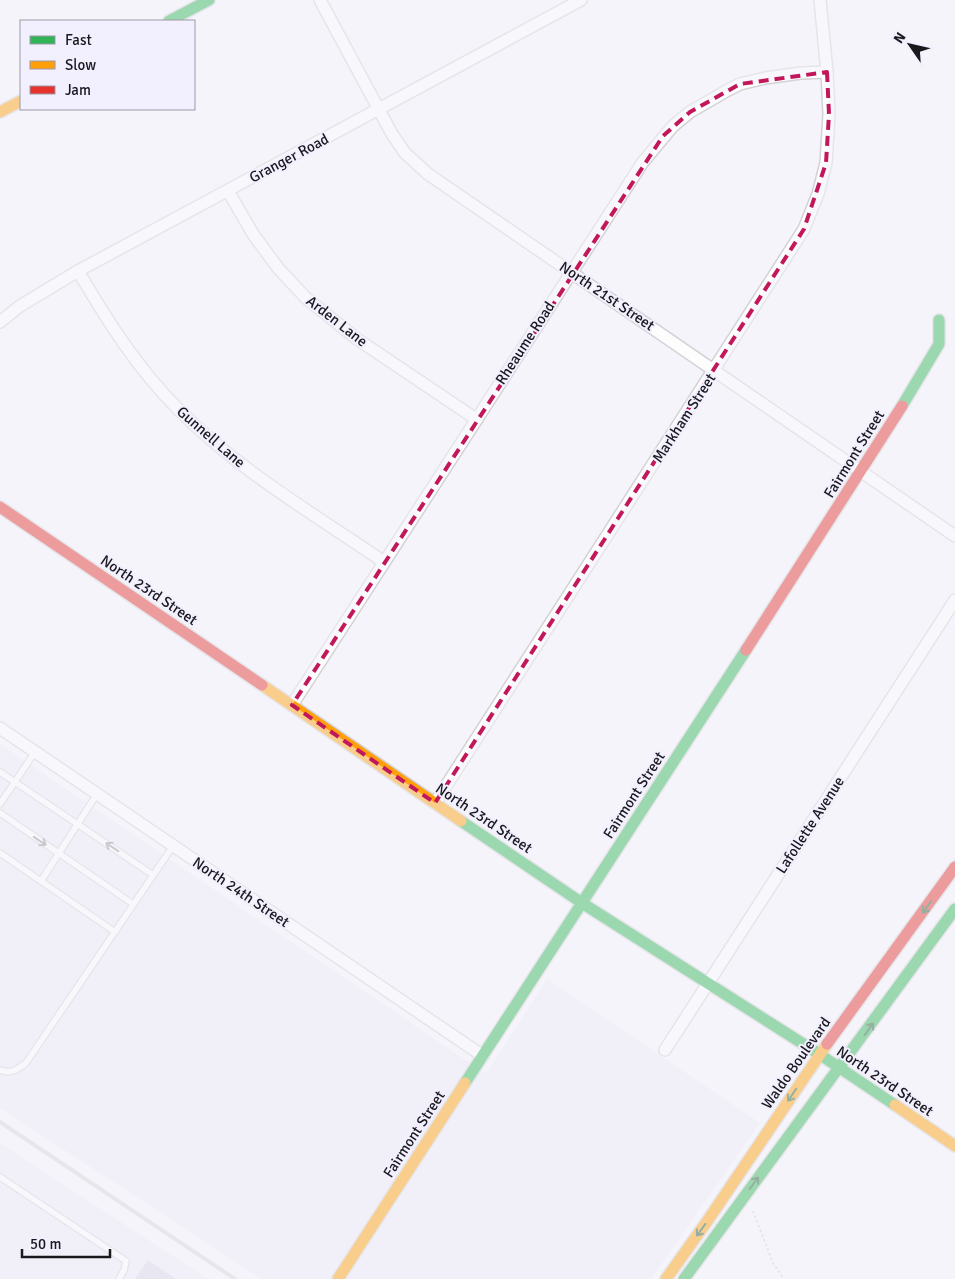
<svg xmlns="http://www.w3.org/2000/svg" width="955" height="1279" font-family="Signika,sans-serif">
<rect width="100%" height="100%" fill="#f4f4fa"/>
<!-- built -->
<g fill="#edebf9">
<polygon points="0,744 486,1074 547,979 760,1123 651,1279 262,1279 0,1108"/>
<polygon points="0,1143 208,1279 0,1279"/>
</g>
<!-- building -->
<polygon fill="#d9d5e7" points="148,1260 176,1279 135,1279"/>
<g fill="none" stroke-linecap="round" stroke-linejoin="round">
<!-- lane casing -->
<g stroke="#d2d2d7" stroke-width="8">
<g id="lane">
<polyline points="0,772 153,875"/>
<polyline points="0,804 35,752"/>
<polyline points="0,813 133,904"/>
<polyline points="0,853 115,932"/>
<polyline points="41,881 97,794"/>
<path d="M 0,1070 C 11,1074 17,1070 26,1063 L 173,846"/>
<polyline points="0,1177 126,1261 124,1270 119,1279"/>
</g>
</g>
<!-- street casing -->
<g stroke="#d2d2d7" stroke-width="14">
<g id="street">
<polyline points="320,0 392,134 405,153 428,174 955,536"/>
<polyline points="228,191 253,234 278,268 306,298 357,339 476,419"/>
<path d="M 78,271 C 107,320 137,368 178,409 C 238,470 314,514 384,562"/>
<polyline points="0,322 20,306 78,271 581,0"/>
<polyline points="292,705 643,162 673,126 690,112 728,90 740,84 765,78 801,73 827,72"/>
<polyline points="0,728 483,1056"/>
<polyline points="435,803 804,229 818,194 826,163 829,114 827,72 820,0"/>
<polyline points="665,1050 955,600"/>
</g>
</g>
<!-- fast casing -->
<g stroke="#d2d2d7" stroke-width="14">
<g id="fast">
<polyline points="169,21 209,0"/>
<polyline points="902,406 939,344 939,320"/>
<polyline points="461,821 582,903 819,1054 895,1105"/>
<polyline points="465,1083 746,650"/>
<polyline points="684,1279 955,909"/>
</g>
</g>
<!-- slow casing -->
<g stroke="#d2d2d7" stroke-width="14">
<g id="slow">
<polyline points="0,112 21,101"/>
<polyline points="262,685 461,821"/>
<polyline points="895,1105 955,1146"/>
<polyline points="338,1279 465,1083"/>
<polyline points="666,1279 708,1220 827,1044"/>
</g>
</g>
<!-- jam casing -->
<g stroke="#d2d2d7" stroke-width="14">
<g id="jam">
<polyline points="0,507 262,685"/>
<polyline points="746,650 902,406"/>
<polyline points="827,1044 955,867"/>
</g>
</g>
<!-- path -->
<polyline stroke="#d4d3d5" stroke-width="2" stroke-dasharray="2.5 2.5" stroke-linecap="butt" points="753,1211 773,1263 784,1279"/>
<!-- lane -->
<use href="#lane" stroke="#fdfdfe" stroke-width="5.5"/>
<!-- street -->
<use href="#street" stroke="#fdfdfe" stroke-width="11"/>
<!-- fast -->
<use href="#fast" stroke="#30b455" stroke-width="11"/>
<!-- slow -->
<use href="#slow" stroke="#ff9f0a" stroke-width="11"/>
<!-- jam -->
<use href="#jam" stroke="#e5322d" stroke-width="11"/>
<!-- rail -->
<polyline stroke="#d7d7da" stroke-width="4" points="0,1122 235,1279"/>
</g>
<!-- one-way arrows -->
<defs><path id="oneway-shaft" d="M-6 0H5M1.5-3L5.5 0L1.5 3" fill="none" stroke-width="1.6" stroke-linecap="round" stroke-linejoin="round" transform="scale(1.25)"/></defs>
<g stroke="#969699">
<use href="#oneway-shaft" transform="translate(40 841) rotate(34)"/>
<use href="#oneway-shaft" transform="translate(112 847) rotate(-146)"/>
</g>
<g stroke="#235e36">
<use href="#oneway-shaft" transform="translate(927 907) rotate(126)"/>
<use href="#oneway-shaft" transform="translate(869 1029) rotate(-54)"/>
<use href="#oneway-shaft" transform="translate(792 1095) rotate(124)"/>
<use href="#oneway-shaft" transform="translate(754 1183) rotate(-53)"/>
<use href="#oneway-shaft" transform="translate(701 1230) rotate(126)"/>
</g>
<!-- marked area -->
<path d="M0 0H955V1279H0ZM 827,72 L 829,114 L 826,163 L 804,229 L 435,803 L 292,705 L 663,136 L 690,112 L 740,84 Z" fill="#f4f4fa" fill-opacity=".55" fill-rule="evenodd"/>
<path fill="none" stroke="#c2185b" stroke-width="4" stroke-dasharray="10 6" stroke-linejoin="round" d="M 827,72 L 829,114 L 826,163 L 804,229 L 435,803 L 292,705 L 663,136 L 690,112 L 740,84 Z"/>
<g text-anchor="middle" stroke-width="4" stroke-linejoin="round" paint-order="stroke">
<!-- street labels -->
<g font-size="15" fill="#19181d" stroke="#f2f0fe">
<text transform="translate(289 158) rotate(-28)" y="5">Granger Road</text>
<text transform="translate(607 296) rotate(34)" y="5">North 21st Street</text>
<text transform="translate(337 321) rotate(38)" y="5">Arden Lane</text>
<text transform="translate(525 343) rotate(-57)" y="5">Rheaume Road</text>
<text transform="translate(684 418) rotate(-57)" y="5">Markham Street</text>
<text transform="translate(211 437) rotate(41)" y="5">Gunnell Lane</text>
<text transform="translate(854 454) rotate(-58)" y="5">Fairmont Street</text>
<text transform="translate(149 590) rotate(34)" y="5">North 23rd Street</text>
<text transform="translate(634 795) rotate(-57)" y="5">Fairmont Street</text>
<text transform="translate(484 818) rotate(34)" y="5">North 23rd Street</text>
<text transform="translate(810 825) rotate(-57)" y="5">Lafollette Avenue</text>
<text transform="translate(241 892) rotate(34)" y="5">North 24th Street</text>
<text transform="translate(796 1063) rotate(-55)" y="5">Waldo Boulevard</text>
<text transform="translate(885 1081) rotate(34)" y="5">North 23rd Street</text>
<text transform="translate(414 1134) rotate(-57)" y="5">Fairmont Street</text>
</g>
</g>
<!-- legend -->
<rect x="20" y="20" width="175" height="90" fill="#f2f0fe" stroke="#9b9aa4"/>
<rect x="30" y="36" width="25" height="8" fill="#30b455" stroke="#9b9aa4"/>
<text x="65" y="45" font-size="15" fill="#19181d">Fast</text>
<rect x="30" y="61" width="25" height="8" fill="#ff9f0a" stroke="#9b9aa4"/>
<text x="65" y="70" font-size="15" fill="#19181d">Slow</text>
<rect x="30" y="86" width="25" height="8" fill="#e5322d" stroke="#9b9aa4"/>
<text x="65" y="95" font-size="15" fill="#19181d">Jam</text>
<!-- north arrow -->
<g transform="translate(910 45) rotate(304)" stroke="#f2f0fe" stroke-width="4" paint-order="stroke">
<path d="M0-4L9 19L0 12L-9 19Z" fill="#19181d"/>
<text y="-8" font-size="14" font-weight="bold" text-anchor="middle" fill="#19181d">N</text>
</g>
<!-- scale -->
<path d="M22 1249v8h88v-8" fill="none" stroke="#19181d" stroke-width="2.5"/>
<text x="30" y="1249" font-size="15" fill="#19181d" stroke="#f2f0fe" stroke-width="4" paint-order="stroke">50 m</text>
</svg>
